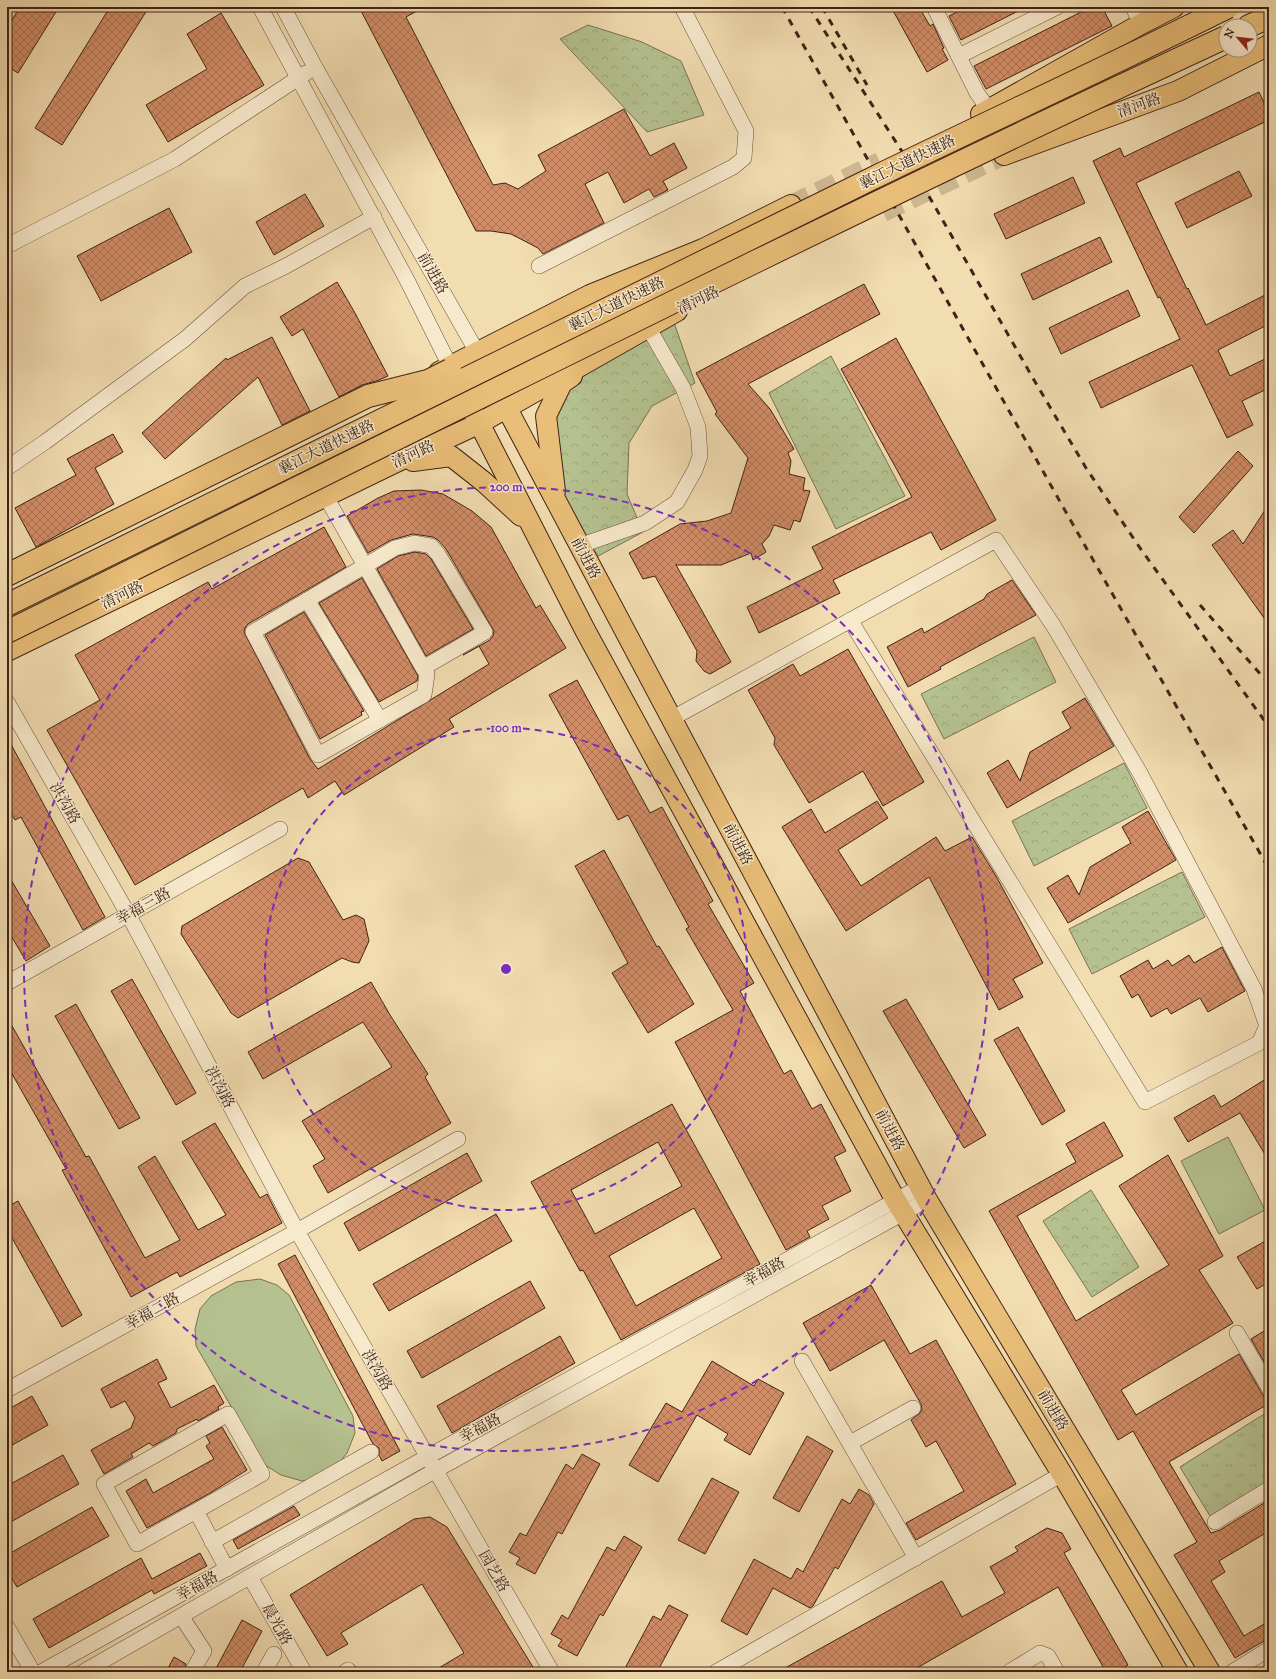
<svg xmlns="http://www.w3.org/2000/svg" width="1276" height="1679" font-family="'IM FELL Great Primer','Noto Serif SC',serif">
<defs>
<pattern id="grass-tufts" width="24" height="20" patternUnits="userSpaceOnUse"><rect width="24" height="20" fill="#b5c290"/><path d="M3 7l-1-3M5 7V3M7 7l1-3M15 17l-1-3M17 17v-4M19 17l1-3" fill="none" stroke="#9da67b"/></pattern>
<pattern id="forest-crowns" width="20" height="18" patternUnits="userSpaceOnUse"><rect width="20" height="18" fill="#b5c290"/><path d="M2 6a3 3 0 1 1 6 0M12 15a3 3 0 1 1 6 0" fill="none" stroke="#9da67b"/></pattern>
<pattern id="building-cross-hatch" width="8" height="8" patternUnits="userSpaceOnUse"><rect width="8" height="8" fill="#d28d67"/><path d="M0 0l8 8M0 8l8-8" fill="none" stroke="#ac7354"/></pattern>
</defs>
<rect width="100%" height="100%" fill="#f2ddb1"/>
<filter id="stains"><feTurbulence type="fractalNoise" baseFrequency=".005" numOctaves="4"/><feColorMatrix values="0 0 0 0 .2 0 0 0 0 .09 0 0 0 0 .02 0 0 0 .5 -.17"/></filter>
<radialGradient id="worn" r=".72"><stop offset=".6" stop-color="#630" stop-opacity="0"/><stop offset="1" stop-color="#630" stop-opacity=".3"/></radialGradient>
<!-- grass -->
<polygon fill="url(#grass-tufts)" stroke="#7a7253" points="1269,1411 1269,1480 1210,1516 1180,1467"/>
<!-- forest -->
<g fill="url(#forest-crowns)" stroke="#7a7253">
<polygon points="588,25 642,42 681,61 704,115 647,132 560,39"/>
<polygon points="671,314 695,383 652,406 629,443 627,494 643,532 587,562 556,503 546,416 562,383"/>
<polygon points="831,356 905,496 836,529 769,393"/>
<polygon points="1034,637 1056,682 944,739 921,694"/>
<polygon points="1124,763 1147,808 1034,866 1012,821"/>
<polygon points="1182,872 1205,917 1092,974 1069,929"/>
<polygon points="1091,1190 1139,1267 1092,1297 1043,1221"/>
</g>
<!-- pitch -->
<g fill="#b5c290" stroke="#7a7253">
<polygon points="1228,1137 1265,1210 1219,1234 1181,1161"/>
<polygon points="260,1279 277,1285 289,1295 353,1416 355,1433 347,1453 335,1468 318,1478 302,1481 281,1475 265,1465 196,1346 195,1329 200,1309 211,1296 236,1282"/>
</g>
<!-- building -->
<g fill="url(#building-cross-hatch)" stroke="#3f2316" fill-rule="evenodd">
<polygon points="20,7 59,7 18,73 7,66 7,28"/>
<polygon points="110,7 149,7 62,145 35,128"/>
<polygon points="359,7 424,7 406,17 493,185 505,183 518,189 546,171 538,155 624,109 650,156 674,143 687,168 663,181 668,190 654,197 649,189 624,203 608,172 585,184 604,223 543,254 538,248 511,234 491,231 476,231"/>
<polygon points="891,7 919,7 930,26 933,24 944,48 942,49 948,60 927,72"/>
<polygon points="967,7 1026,7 961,40 949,16"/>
<polygon points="1091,7 1102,7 1112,26 986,89 974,66"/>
<polygon points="221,13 264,85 168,142 146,105 207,69 187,34"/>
<polygon points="1259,92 1269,113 1269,120 1136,183 1187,289 1188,288 1206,325 1269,293 1269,324 1218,350 1230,376 1269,357 1269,388 1242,401 1253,425 1227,438 1192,365 1101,408 1089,382 1180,339 1160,297 1158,298 1093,161 1120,148 1124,157"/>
<polygon points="1239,171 1252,196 1187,228 1175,203"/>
<polygon points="1073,177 1085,203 1006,239 994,214"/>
<polygon points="305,194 324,226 274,255 256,222"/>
<polygon points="169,208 192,252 101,301 77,256"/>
<polygon points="1100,237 1112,262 1033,300 1021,274"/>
<polygon points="337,282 355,313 388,376 379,380 362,385 339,397 303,329 292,336 280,317"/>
<polygon points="864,284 880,314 748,384 770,409 794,449 788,453 791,461 789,474 805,478 803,490 810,491 800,522 794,520 790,530 774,525 769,536 762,544 766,552 753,560 751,553 721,565 676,565 731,662 710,674 704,671 696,661 697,651 655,576 643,579 629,553 680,524 707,521 731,513 748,458 715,414 717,412 696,373"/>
<polygon points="1128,290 1140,316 1061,354 1049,328"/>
<polygon points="272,337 310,411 282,425 258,377 165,459 142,433 226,358 227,360"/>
<polygon points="896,338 996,520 941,550 931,532 833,580 840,593 759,633 747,607 823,569 812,547 912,497 841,369"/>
<polygon points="113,434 123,452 95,468 114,504 36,547 15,508 76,475 67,459"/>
<polygon points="1238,451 1253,466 1194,533 1179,517"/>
<polygon points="421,490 443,494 472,511 491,527 536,608 540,605 566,648 449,719 454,727 344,795 335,781 308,798 303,788 135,885 47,730 100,700 75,655 208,582 212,589 324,527 346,567 248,624 245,628 244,632 310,759 318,769 489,664 479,646 463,655 490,640 493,636 494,631 446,549 438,540 433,537 413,534 391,540 368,553 347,516 378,498 394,491"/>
<polygon points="1269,504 1269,625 1212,545 1233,530 1243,544"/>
<polygon points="415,552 426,554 431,559 473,629 426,656 377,569 398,556"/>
<polygon points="362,578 418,676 417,681 379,702 319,603"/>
<polygon points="1012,580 1036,615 940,667 941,669 908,687 887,647 922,628 924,633 984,599 987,594"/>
<polygon points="304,612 364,711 361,712 362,715 320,739 265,635"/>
<polygon points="848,649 924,782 883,806 863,771 809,803 774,745 775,738 748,690 793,664 800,676"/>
<polygon points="577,680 650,813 662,807 713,901 708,904 754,983 740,991 784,1074 791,1070 812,1109 821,1104 846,1151 834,1157 851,1191 822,1206 829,1219 807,1231 810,1237 786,1250 675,1042 733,1010 686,929 689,927 628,815 618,820 549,695"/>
<polygon points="1085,698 1114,746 1007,808 987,773 1008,760 1020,781 1030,752 1071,728 1062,712"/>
<polygon points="7,737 105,917 83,930 21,817 15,820 7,806"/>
<polygon points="877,801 888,818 838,850 861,886 936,837 945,851 972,837 996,876 1043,963 1013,979 1023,997 999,1010 929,877 846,931 782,827 811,809 825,833"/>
<polygon points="1148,811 1176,860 1068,923 1047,888 1068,875 1079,895 1090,867 1131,843 1122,827"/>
<polygon points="604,850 657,947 659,946 694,1004 648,1033 612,973 628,963 575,866"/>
<polygon points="298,858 309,862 343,920 356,915 364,919 369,941 359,963 352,962 342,958 238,1018 231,1013 181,934 182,926"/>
<polygon points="7,873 50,946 26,961 7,929"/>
<polygon points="1222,947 1245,991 1208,1012 1200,998 1171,1014 1167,1008 1151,1017 1138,994 1132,998 1120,976 1148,960 1153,969 1168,960 1172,966 1189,955 1194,963"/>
<polygon points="132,979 196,1093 176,1105 111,991"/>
<polygon points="371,982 390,1015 428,1074 425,1077 451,1123 328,1193 313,1166 325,1159 302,1121 392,1067 363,1022 263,1079 248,1052"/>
<polygon points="906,999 986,1135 964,1148 883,1011"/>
<polygon points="76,1004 140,1118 119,1129 55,1016"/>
<polygon points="7,1017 86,1157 89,1156 145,1258 180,1240 138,1167 155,1156 198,1230 226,1215 182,1142 215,1123 260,1198 267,1194 282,1223 180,1277 177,1272 131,1297 62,1170 66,1169 7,1065"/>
<polygon points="1018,1027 1065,1111 1042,1125 994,1040"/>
<polygon points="1269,1077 1269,1161 1240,1113 1188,1142 1174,1118 1214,1095 1221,1107"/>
<path d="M 672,1104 L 760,1264 L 621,1340 L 583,1270 L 580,1271 L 531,1182 ZM 658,1142 L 682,1186 L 595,1234 L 571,1190 ZM 694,1208 L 722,1258 L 636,1306 L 609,1256 Z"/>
<polygon points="1104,1122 1123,1156 1017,1216 1076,1321 1169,1265 1119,1186 1168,1155 1223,1256 1199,1270 1233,1323 1121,1390 1136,1415 1239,1354 1268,1404 1169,1462 1211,1533 1220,1530 1269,1500 1269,1531 1219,1561 1225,1572 1211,1581 1244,1636 1269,1621 1269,1638 1235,1658 1174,1555 1197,1542 1133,1431 1118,1440 989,1211 1076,1162 1066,1144"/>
<polygon points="467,1153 482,1181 359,1251 344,1223"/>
<polygon points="18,1201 82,1315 62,1327 7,1229 7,1207"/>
<polygon points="496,1214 512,1241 389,1311 373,1284"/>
<polygon points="1269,1239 1269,1282 1257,1289 1237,1257"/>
<polygon points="295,1255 400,1451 382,1461 379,1455 379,1448 373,1444 278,1264"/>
<polygon points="530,1281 545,1308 422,1378 407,1351"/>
<polygon points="871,1285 910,1354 936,1340 1016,1484 916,1540 906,1523 964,1491 936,1441 926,1447 911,1420 920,1413 922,1409 921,1404 884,1340 830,1371 803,1323"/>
<polygon points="1269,1328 1269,1366 1267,1367 1251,1339"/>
<polygon points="560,1336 575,1363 452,1433 437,1406"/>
<polygon points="157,1359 167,1379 158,1383 171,1408 214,1385 224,1403 218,1407 219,1409 198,1421 197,1419 177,1429 176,1433 153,1446 149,1443 131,1454 133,1457 104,1474 91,1450 131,1428 135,1418 125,1401 111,1408 101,1389"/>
<polygon points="712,1361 754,1386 758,1379 784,1393 750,1455 724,1440 728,1434 697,1415 658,1482 629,1465 666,1403 682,1412"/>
<polygon points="32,1396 48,1425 7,1448 7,1410"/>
<polygon points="222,1427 247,1470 212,1492 147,1528 126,1491 146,1479 153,1493 214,1459 206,1446 210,1443 206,1436"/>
<polygon points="807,1436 833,1451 799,1512 773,1498"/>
<polygon points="582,1454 600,1464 562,1534 558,1532 535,1574 516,1564 520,1558 509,1552 520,1533 526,1536 566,1464 573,1469"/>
<polygon points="63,1455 79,1484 7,1524 7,1486"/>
<polygon points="712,1478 739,1492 705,1554 678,1540"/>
<polygon points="859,1489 869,1495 874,1504 838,1569 835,1567 813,1606 810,1608 773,1588 747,1635 721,1621 754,1559 791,1579 797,1568 803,1572 842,1499 850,1504"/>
<polygon points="294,1506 300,1515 238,1549 233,1540"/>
<polygon points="92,1507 109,1536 17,1587 7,1570 7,1555"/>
<polygon points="430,1517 447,1527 536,1672 432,1672 464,1653 422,1584 341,1633 348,1644 327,1656 290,1595 414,1519"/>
<polygon points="1047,1528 1062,1533 1071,1549 1064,1553 1128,1665 1116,1672 1106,1672 1058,1587 910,1672 778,1672 942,1581 962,1617 1005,1593 990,1567 1018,1551 1015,1547"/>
<polygon points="624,1536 642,1547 603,1616 600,1614 577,1656 558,1646 562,1640 551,1634 562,1615 568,1619 607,1547 615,1551"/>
<polygon points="200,1553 207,1566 154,1594 152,1590 49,1648 33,1619 141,1558 152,1579"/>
<polygon points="669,1605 688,1615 657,1672 623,1672 653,1616 661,1620"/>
<polygon points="242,1620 262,1631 240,1672 214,1672"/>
<polygon points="174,1657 186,1664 183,1672 166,1672"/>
</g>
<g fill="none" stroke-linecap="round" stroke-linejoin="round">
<!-- major-tunnel -->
<g stroke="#ceb892" stroke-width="20" stroke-dasharray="20 10" stroke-linecap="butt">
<polyline points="791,205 880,162"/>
<polyline points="883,212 1004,155"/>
</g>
<!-- minor casing -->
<g stroke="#6c523d" stroke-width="16">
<g id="minor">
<polyline points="260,7 408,282 450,366"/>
<polyline points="283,7 315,67 477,352"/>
<polyline points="934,7 977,93 989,110"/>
<polyline points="1133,7 1141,24"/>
<polyline points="959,56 1057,7"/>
<polyline points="7,246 175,159 306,73"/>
<polyline points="539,266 733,167 744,158 746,131 682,7"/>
<polyline points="7,468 45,442 185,339 245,286 286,266 374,217"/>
<polyline points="326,497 423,668 427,674 424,695 318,755 253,632 395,548 415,543 431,546 438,554 485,632 423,668"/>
<polyline points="579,546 645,523 677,502 695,470 700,456 698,427 683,388 648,327"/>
<polyline points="307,600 380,720"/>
<polyline points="7,702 128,914 297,1231 552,1672"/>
<polyline points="671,719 996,540 1053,625 1140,773 1254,989 1267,1026 1259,1043 1145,1102 850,620"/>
<polyline points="7,983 280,829"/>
<polyline points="1237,1333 1269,1388"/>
<polyline points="802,1361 916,1558"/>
<polyline points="7,1390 297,1231 458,1139"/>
<polyline points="850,1443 913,1408"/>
<polyline points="196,1511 137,1544 104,1484 228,1414 262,1474 196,1511 227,1569"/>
<polyline points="1215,1522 1269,1489"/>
<polyline points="212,1542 371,1452"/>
<polyline points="250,1577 304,1672"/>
<polyline points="181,1616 204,1651 192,1672"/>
<polyline points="7,1627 33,1672"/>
<polyline points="41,1672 427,1457 920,1187"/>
<polyline points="83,1672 436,1470 927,1200"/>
<polyline points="264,1672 274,1654"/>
<polyline points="345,1672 348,1670 350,1672"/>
<polyline points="716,1672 1062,1474"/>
<polyline points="1009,1672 1040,1653 1048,1656 1057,1672"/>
<polyline points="1232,1672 1269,1649"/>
</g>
</g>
<!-- major casing -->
<g stroke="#3f2316" stroke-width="22">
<g id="major">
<polyline points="981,114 1141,24 1174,7"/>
<polyline points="1004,155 1178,91 1269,45"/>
<polyline points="477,352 927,1200 1210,1672"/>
<polyline points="451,368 585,630 895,1199 1062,1474 1178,1672"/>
<polyline points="439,372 590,295 703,249 791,205"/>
<polyline points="413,461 451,456 484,482 521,516"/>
<polyline points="555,491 546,416 562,383 572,376"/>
<polyline points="7,651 394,463 478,424 677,311"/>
</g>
</g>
<!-- highway casing -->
<g stroke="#3f2316" stroke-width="24">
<polyline id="highway" points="1249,26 1269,17"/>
</g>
<!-- minor -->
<use href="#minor" stroke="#f7e9cc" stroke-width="15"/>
<!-- major -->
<use href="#major" stroke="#e9be78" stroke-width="20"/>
<!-- highway -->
<use href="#highway" stroke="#e9be78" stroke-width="22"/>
<!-- rail -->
<g stroke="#3f2316" stroke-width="3" stroke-dasharray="7 7" stroke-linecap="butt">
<polyline points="782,7 1067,514 1269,869"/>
<polyline points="809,7 914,170 1034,380 1086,468 1140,548 1269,727"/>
<polyline points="822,7 867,85"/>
<polyline points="1200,605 1269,684"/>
</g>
<!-- highway-bridge casing -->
<g stroke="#3f2316" stroke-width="24" stroke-linecap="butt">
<g id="highway-bridge">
<polyline points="7,575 368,396 428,381 450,370"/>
<path d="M 7,605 C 295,463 583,320 871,179 C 990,121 1110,66 1228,7"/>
<path d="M 7,632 C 412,432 816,227 1226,37"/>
</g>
</g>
<!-- highway-bridge -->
<use href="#highway-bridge" stroke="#e9be78" stroke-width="22"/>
</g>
<!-- distance rings -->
<g fill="none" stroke="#7b2cbf" stroke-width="2" stroke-dasharray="7 5">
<circle cx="506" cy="969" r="241"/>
<circle cx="506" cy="969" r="482"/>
</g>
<g text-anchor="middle" stroke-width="3" stroke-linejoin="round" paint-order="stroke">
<!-- street labels -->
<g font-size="15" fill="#3f2316" stroke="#f7e9cc">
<text transform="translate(1139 105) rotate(-20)" y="5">清河路</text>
<text transform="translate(907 162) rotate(-26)" y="5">襄江大道快速路</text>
<text transform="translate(433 273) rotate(60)" y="5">前进路</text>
<text transform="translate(698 300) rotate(-26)" y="5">清河路</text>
<text transform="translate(616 304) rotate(-26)" y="5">襄江大道快速路</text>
<text transform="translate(326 447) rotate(-26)" y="5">襄江大道快速路</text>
<text transform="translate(413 454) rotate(-25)" y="5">清河路</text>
<text transform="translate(586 558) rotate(62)" y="5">前进路</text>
<text transform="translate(122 595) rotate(-26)" y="5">清河路</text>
<text transform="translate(65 803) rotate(60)" y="5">洪沟路</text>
<text transform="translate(738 844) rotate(62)" y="5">前进路</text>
<text transform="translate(143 906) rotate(-29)" y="5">幸福三路</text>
<text transform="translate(220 1087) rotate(62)" y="5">洪沟路</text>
<text transform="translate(890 1130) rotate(62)" y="5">前进路</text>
<text transform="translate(764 1272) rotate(-29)" y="5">幸福路</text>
<text transform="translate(152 1311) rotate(-29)" y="5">幸福二路</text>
<text transform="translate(377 1370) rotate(60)" y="5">洪沟路</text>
<text transform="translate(1053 1410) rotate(59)" y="5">前进路</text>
<text transform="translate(480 1428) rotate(-29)" y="5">幸福路</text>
<text transform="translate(494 1571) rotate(60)" y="5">园艺路</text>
<text transform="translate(197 1586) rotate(-29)" y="5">幸福路</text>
<text transform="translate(277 1624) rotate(61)" y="5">晨光路</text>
</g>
</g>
<circle cx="506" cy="969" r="6" fill="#7b2cbf" stroke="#f7e9cc" stroke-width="2"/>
<g font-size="12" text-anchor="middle" font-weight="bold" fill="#7b2cbf" stroke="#f7e9cc" stroke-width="3" stroke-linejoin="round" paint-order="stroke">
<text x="506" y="491">200 m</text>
<text x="506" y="732">100 m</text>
</g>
<!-- margin -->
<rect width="1276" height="1679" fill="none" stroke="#f2ddb1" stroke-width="24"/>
<rect x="8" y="8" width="1260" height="1663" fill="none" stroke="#3f2316" stroke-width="2"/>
<rect x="12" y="12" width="1252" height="1655" fill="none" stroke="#3f2316"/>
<!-- north arrow -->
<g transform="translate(1238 38) rotate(298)"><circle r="19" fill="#f7e9cc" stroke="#ad9a83"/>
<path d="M0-3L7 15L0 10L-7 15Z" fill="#8f2418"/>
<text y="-6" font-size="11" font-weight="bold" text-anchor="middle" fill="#3f2316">N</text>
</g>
<rect width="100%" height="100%" filter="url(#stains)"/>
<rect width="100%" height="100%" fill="url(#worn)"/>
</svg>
